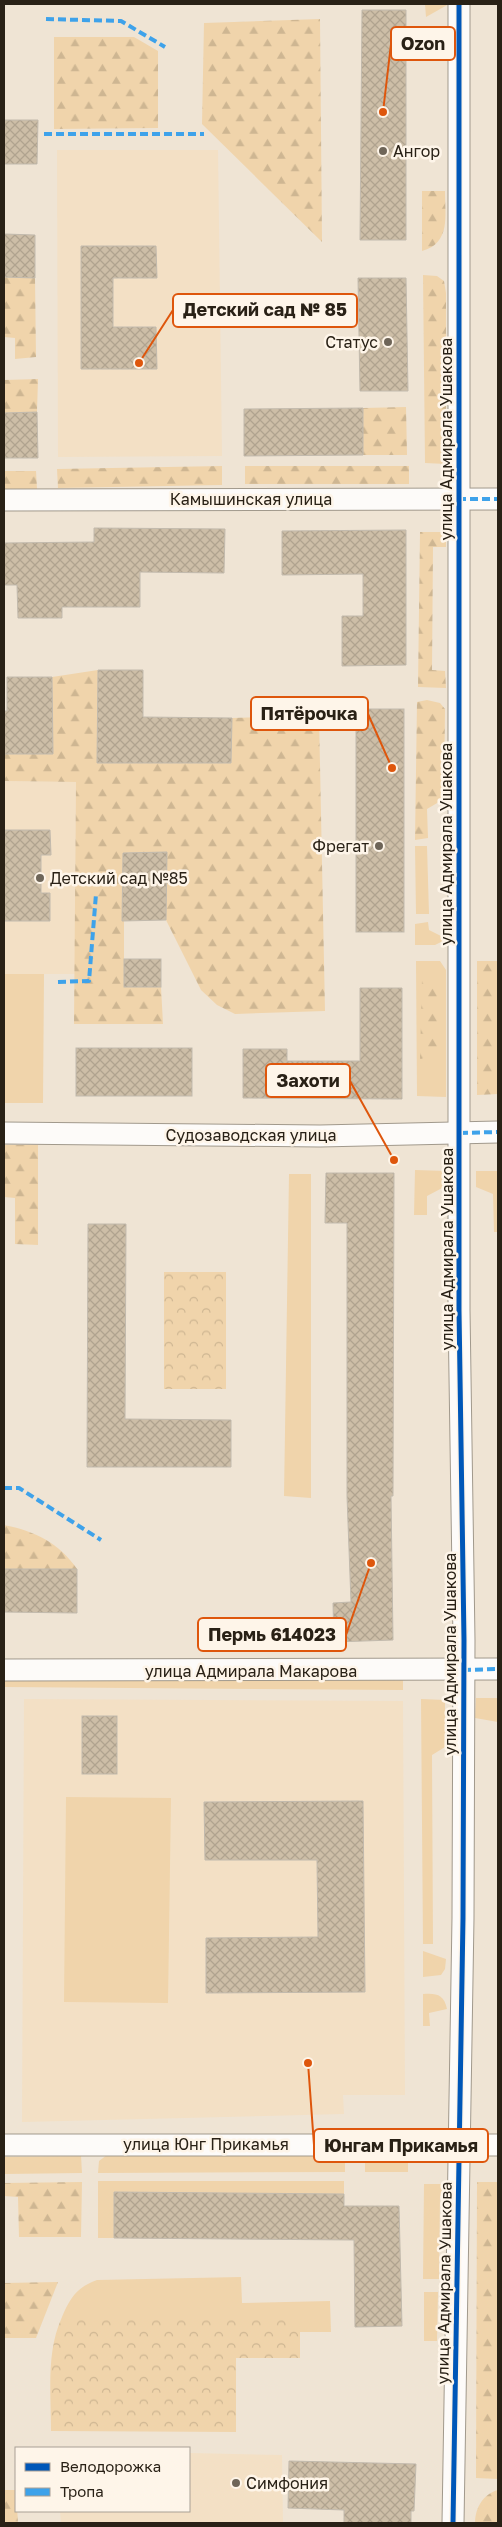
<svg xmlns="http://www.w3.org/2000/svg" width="502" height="2527" font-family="'Golos Text',sans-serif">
<defs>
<pattern id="forest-firs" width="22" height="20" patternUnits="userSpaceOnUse" patternTransform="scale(1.25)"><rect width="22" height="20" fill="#f0d4ab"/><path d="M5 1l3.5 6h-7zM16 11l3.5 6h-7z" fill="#ceb692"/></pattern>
<pattern id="park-crowns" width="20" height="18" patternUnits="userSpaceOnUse" patternTransform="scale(1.25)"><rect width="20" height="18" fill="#f0d4ab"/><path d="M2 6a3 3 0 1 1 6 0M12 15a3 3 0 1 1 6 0" fill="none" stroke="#ceb692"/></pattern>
<pattern id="building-cross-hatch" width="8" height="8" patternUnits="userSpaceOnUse" patternTransform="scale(1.25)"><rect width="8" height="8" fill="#cdbea7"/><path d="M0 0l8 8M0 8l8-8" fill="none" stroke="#b0a38f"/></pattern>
</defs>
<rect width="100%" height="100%" fill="#efe4d4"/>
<!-- built -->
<g fill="#f3e0c5">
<polygon points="57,150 218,150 222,456 58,457"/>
<polygon points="4,781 76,782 75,974 4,974"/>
<polygon points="24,1699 403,1701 405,2095 343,2095 344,2114 22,2122"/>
<polygon points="189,2453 282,2455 283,2523 61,2523 60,2511 189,2511"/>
</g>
<!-- grass -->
<g fill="#f0d4ab">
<polygon points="425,4 449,4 426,17"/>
<polygon points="415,846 427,846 429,914 416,914"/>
<polygon points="428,922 429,930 445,938 445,940 435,945 415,945 415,924"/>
<polygon points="416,961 440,961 446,970 446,1097 417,1096"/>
<polygon points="4,974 44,974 43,1103 4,1103"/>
<polygon points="415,1170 447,1171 446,1186 427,1196 427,1215 414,1215"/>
<polygon points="476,1171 498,1171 498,1232 494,1232 493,1194 476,1187"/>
<polygon points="289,1174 311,1174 311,1498 284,1496"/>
<polygon points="4,1678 403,1680 403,1690 4,1687"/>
<polygon points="476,1698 498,1698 498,1722 475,1718"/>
<polygon points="421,1699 445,1700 445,1747 432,1755 433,1944 423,1944"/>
<polygon points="66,1797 171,1798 168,2003 64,2002"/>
<polygon points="423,1951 446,1959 445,1969 441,1975 423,1977"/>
<path d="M 423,1994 C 436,1993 444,1994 447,2009 L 429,2013 L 430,2026 L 423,2026 Z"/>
<polygon points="345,2154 345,2172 98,2173 99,2161 107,2155"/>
<rect x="365" y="2154" width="43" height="18"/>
<polygon points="81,2156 82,2173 4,2174 4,2157"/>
<polygon points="98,2181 344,2181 344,2194 115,2192 114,2238 98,2238"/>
<polygon points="424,2184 447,2184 446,2193 440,2196 439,2279 423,2279"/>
<path d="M 241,2277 L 242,2303 L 330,2301 L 331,2332 L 300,2332 L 300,2317 L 62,2317 C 70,2298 77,2287 97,2280 Z"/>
<polygon points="424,2292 438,2292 437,2341 424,2341"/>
</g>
<!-- forest -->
<g fill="url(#forest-firs)">
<polygon points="320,19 322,242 202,124 204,23"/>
<polygon points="54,37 134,37 158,51 158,128 54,129"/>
<path d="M 422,191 L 445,191 C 445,216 451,243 422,251 Z"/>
<polygon points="423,275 437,276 444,281 446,293 446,464 425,463"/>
<polygon points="4,277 35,278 36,357 15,359 15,338 4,337"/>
<polygon points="38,379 37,412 4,413 4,380"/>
<polygon points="406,407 407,455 363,455 363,408"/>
<polygon points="222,466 222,485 58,488 57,469"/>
<rect x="245" y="466" width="164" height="18"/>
<polygon points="4,471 36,471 37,489 4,489"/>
<polygon points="420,532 446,532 446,547 433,547 432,670 445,671 446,688 418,687"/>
<polygon points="98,670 98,763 231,763 232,718 319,715 325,1011 235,1014 217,1005 201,990 166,920 167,852 124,853 124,987 161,987 163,1024 74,1024 76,782 4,781 4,754 53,753 52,677"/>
<polygon points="427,700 440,703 445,709 444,799 427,809 428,838 415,840 417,702"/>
<polygon points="477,961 498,961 498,1094 477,1095"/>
<polygon points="422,979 434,979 442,1011 441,1048 420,1060"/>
<polygon points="4,1145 38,1145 38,1245 15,1244 15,1198 4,1197"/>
<path d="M 4,1525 C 35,1531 59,1543 77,1569 L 4,1569 Z"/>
<polygon points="82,2182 81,2237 19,2237 18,2197 4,2196 4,2183"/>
<polygon points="477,2182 498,2182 498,2479 476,2478"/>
<polygon points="58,2282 36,2338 4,2338 4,2283"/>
<polygon points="4,2490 16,2490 18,2523 4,2523"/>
<path d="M 498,2490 L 498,2523 L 475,2523 C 475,2508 483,2494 498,2490 Z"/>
</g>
<!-- park -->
<g fill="url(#park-crowns)">
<rect x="164" y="1272" width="62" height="117"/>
<path d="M 62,2317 L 300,2317 L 300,2358 L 236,2358 L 236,2432 L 51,2431 C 51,2393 46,2352 62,2317 Z"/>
</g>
<!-- building -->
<g fill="url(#building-cross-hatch)" stroke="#c2baad">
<polygon points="362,10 406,10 406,240 360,240"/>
<polygon points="4,120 38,120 37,164 4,164"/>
<polygon points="4,234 35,235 35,278 4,277"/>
<polygon points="81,246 156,246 157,278 113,278 113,327 156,327 157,369 81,369"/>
<polygon points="358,278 406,278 408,391 360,391"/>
<polygon points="363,408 363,455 244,456 244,409"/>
<polygon points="37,412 38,458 4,458 4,413"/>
<polygon points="94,528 225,529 224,573 140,572 140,607 62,607 62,618 18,618 17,585 4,585 4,543 94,542"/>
<polygon points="406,530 406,665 342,666 342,616 363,616 363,574 282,575 282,531"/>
<polygon points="98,670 143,670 143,717 232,718 231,763 97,763"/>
<polygon points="7,677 52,677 53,754 4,754 4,711 7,711"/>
<rect x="356" y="709" width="48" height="223"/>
<polygon points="4,830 50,830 51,855 41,855 41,893 50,893 50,921 4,921"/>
<polygon points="167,852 166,920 122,921 123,853"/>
<rect x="124" y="959" width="37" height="28"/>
<polygon points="360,988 402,988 402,1099 243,1098 243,1049 287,1049 287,1061 360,1061"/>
<rect x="76" y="1048" width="116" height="48"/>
<polygon points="326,1173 394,1173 393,1496 391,1496 393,1640 334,1642 333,1603 351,1602 347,1496 347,1223 325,1223"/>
<polygon points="88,1224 126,1224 125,1419 231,1420 231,1467 87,1467"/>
<polygon points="4,1569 77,1569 77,1613 4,1612"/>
<rect x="82" y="1716" width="35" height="58"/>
<polygon points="363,1801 365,1992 206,1993 206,1938 318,1937 317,1860 205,1860 204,1802"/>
<polygon points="114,2192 344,2194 344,2206 399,2206 402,2326 355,2327 354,2240 114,2238"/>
<polygon points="289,2461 416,2464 414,2511 411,2511 411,2523 344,2523 344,2510 288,2508"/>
</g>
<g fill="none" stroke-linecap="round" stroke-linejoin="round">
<!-- minor casing -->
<g stroke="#a1998c" stroke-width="23">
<g id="minor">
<polyline points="4,500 498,499"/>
<polyline points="4,1133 320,1136 498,1132"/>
<polyline points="4,1670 498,1669"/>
<polyline points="4,2145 498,2145"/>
<polyline points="453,2523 463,1918 464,1640 459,1310 459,4"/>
</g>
</g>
<!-- minor -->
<use href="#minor" stroke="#fdfbf9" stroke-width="21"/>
<!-- quiet -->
<g stroke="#3ea2ea" stroke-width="4" stroke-dasharray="8 4" stroke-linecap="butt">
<polyline points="46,19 121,21 165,47"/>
<polyline points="44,134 204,134"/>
<polyline points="458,499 498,499"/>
<polyline points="58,982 89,981 96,894"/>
<polyline points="460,1133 498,1132"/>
<polyline points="4,1488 19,1488 101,1540"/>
<polyline points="463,1670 498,1669"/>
</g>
<!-- cycleway casing -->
<g stroke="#fef5e9" stroke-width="8">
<polyline id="cycleway" points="453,2523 463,1918 464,1640 459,1310 459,4"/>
</g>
<!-- cycleway -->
<use href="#cycleway" stroke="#0057b8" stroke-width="5"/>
</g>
<!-- markers -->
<g fill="#6e6558" stroke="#fef5e9" stroke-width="2">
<circle cx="383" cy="151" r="5"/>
<circle cx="388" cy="342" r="5"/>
<circle cx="379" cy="846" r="5"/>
<circle cx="40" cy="878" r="5"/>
<circle cx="236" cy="2483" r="5"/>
</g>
<g text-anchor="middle" stroke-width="5" stroke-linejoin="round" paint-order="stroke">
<!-- poi labels -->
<g font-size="16" fill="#292116" stroke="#fef5e9" text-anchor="start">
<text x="393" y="157">Ангор</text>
<text x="378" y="348" text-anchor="end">Статус</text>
<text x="369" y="852" text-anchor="end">Фрегат</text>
<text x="50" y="884">Детский сад №85</text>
<text x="246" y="2489">Симфония</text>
</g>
<!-- street labels -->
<g font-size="16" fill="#292116" stroke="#fef5e9">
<text transform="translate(446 439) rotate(-90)" y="6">улица Адмирала Ушакова</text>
<text x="251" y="505">Камышинская улица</text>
<text transform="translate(446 844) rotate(-90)" y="6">улица Адмирала Ушакова</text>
<text x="251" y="1141">Судозаводская улица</text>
<text transform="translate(447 1249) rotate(-90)" y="6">улица Адмирала Ушакова</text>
<text transform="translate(450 1654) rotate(-90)" y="6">улица Адмирала Ушакова</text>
<text x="251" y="1677">улица Адмирала Макарова</text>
<text x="206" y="2150">улица Юнг Прикамья</text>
<text transform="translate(444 2283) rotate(-89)" y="6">улица Адмирала Ушакова</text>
</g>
</g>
<!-- callouts -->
<path fill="none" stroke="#de560c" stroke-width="2" d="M383 112L391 44M139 363L173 310M392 768L368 714M394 1160L350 1081M371 1563L346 1635M308 2063L314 2145"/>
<g fill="#de560c" stroke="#fef5e9" stroke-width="2">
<circle cx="383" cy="112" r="5"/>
<circle cx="139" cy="363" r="5"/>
<circle cx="392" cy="768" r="5"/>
<circle cx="394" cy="1160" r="5"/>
<circle cx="371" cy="1563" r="5"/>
<circle cx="308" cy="2063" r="5"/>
</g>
<g fill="#fef5e9" stroke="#de560c" stroke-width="2">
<rect x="391" y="27" width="64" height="33" rx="5"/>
<rect x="173" y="294" width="184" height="33" rx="5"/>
<rect x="251" y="697" width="117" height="33" rx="5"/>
<rect x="266" y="1064" width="84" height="33" rx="5"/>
<rect x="198" y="1618" width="148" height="33" rx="5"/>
<rect x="314" y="2129" width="174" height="33" rx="5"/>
</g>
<g font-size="18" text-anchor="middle" font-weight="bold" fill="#292116">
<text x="423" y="50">Ozon</text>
<text x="265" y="316">Детский сад № 85</text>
<text x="309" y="720">Пятёрочка</text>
<text x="308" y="1087">Захоти</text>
<text x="272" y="1641">Пермь 614023</text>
<text x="401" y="2152">Юнгам Прикамья</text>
</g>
<!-- border -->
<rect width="502" height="2527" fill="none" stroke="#292116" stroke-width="10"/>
<!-- legend -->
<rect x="15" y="2447" width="175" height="65" fill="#fef5e9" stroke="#a9a095"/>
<rect x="25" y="2463" width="25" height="8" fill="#0057b8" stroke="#a9a095"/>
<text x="60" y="2472" font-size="15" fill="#292116">Велодорожка</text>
<rect x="25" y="2488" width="25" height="8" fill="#3ea2ea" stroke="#a9a095"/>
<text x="60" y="2497" font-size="15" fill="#292116">Тропа</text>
</svg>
